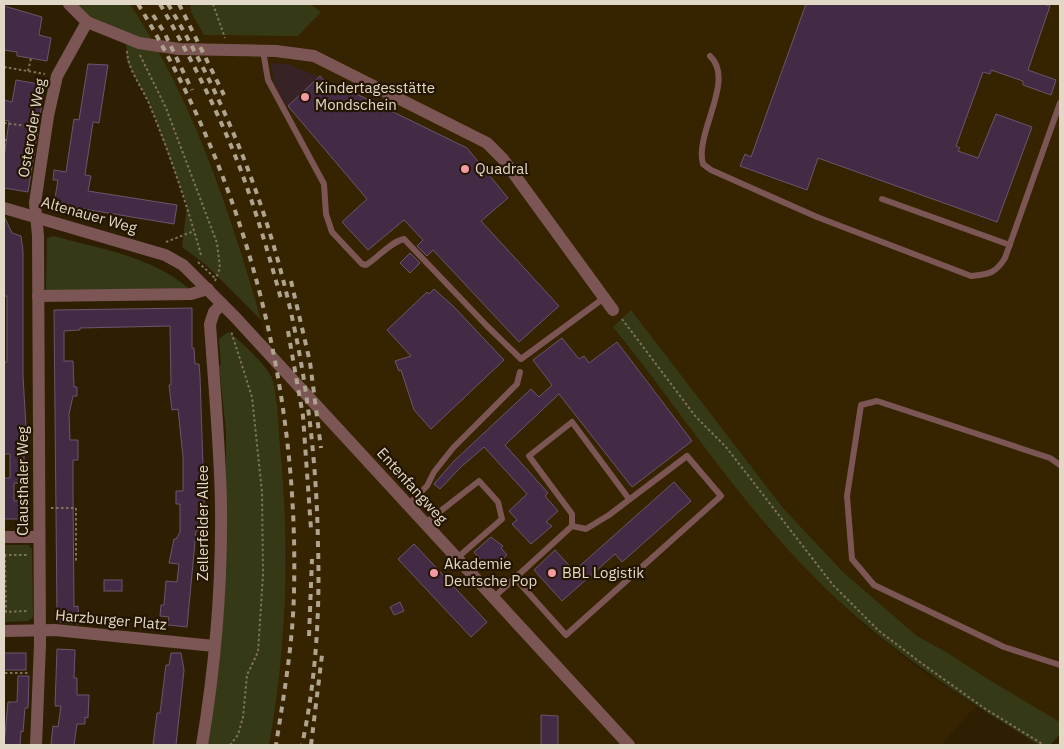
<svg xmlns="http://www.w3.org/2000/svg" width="1064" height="749" font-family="'IBM Plex Sans',sans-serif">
<rect width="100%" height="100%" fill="#2e1f03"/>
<!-- built -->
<polygon fill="#362300" points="130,4 1060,4 1060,722 991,681 948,653 917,636 843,572 783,508 631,311 613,327 770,530 814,577 863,624 918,668 976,706 941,745 269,745 283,637 287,555 282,463 272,376 261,320 240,247 214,170 167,66"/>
<!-- education -->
<polygon fill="#372325" points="271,63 288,64 340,86 302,122 283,101 274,83"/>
<!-- green -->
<g fill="#363916">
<path d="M 70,4 L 130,4 C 193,100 230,210 261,320 L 206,265 L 182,247 L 187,205 L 150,105 L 127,62 L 126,39 L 107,31 Z"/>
<polygon points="190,4 310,4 321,12 298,36 204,35 191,12"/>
<path d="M 54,236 C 100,249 151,256 188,288 L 46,291 L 47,238 Z"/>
<path d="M 631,310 L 783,508 L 843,572 L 917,636 L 948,653 L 991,681 L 1060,722 L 1060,734 L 1050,745 L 1039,745 C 959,695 882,646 815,578 C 739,502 680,410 613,327 Z"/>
<path d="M 228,332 C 238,338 269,368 272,378 C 278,400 278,424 280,446 C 290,546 287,646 269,745 L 206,745 L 226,509 L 226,431 L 219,366 L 221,364 L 219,339 Z"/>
<polygon points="4,545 28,545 32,549 33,617 28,621 4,622"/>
</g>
<!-- building -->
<g fill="#432b45" stroke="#6c556e">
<polygon points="806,4 1043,4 1050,6 1028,70 1056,80 1051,95 1023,85 1023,81 991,70 990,74 983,72 956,146 960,148 958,151 978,158 996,114 1032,127 997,222 818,158 807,190 740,166 745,154 751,157"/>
<polygon points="4,6 42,17 39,35 51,38 47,61 17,56 17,52 4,50"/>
<polygon points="88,64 108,65 99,123 93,122 85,175 91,176 88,191 177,205 174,224 54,204 58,180 53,180 54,170 66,172 74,119 79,120"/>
<polygon points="320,76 334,92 340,86 467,148 508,198 481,221 559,306 519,342 433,250 427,256 417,246 423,240 404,220 368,250 342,222 367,199 288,106"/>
<polygon points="16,80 45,85 28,192 4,188 4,158 9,121 4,120 4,100 12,102"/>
<polygon points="4,216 12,233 21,236 23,252 23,376 26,427 24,428 24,483 14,483 14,501 24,501 25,519 4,519 4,478 10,478 10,454 4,454 4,362 7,362 7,296 4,296"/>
<polygon points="410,253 420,263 410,273 400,263"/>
<polygon points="434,289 453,306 504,360 431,429 414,410 401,370 399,371 395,361 411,356 387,330 427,292 429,294"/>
<polygon points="192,308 192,348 194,348 195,364 199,364 200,376 205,529 196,531 187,627 168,625 169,617 160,616 161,605 164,605 166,581 177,582 179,564 169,563 174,539 176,539 180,532 180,504 176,504 176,491 183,491 183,457 178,409 172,410 169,385 171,385 170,326 80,328 80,330 64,331 64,361 73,361 74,387 77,387 77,396 73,396 69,414 70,440 78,440 78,460 73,460 73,493 74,607 78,606 79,624 60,622 60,614 57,614 54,310"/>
<polygon points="562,338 579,359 584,356 589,363 617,342 692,441 632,487 559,394 505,445 548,493 545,496 558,511 546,522 552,526 531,544 512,524 517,520 509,511 527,494 484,447 461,467 440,489 434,484 454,461 531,389 539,397 552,385 533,360"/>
<polygon points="674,482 691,501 622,562 615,554 562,601 534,570 555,550 574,571"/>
<polygon points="491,537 503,546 501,548 507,555 490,571 474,552"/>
<polygon points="414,544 487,622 471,637 398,559"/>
<rect x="104" y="580" width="18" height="11"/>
<polygon points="400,602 404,611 394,615 390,607"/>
<polygon points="57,649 75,650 74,678 77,678 77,695 89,695 88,718 85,717 85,724 77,724 74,745 51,745 53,726 58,727 61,706 55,706"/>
<rect x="4" y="653" width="22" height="17"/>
<polygon points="171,653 181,653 184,670 176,745 153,745 157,713 160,713 166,665 169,665"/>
<polygon points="18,676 29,676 28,708 25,708 23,732 21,731 20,745 4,745 8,702 17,702"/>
<polygon points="541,715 558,716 558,745 541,745"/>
</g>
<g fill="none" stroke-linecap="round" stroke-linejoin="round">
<!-- path -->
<g stroke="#7f725b" stroke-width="2" stroke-dasharray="2.5 2.5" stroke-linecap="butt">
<polyline points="213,4 225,38"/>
<path d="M 127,51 C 128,71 143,88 150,106 C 170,154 187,205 201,255"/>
<polyline points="140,55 166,108 217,243 220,268 215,281"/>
<polyline points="4,67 45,74"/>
<polyline points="28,71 31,58"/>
<polyline points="4,123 34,127"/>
<polyline points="4,140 8,140"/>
<polyline points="166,242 194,231"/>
<polyline points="198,262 216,279"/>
<polyline points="622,319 696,417 726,447 833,585 879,631 924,665 984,708 1044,745"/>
<polyline points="51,508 76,508 76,563"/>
<polyline points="4,555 29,555"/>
<polyline points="5,555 6,612"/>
<polyline points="4,612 28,611"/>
<polyline points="5,673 28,673"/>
<polyline points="230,745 238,735 243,717 247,675 258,652 263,575 262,492 252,397 231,331"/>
</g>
<!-- lane -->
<g stroke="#7c5654" stroke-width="6">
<path d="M 263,51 L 268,80 L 324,184 L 326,214 L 332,232 L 362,264 L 366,265 C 378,258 390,242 404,239 L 487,326 L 521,359 L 604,298"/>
<path d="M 710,56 C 736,80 694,134 703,164 L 711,170 L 817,217 L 971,276 C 989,274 995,274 1005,258 L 1060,103"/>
<polyline points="882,199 1010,245"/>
<polyline points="1060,465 1050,458 877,401 861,405 847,496 852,559 874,585 1004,647 1060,665"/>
<polyline points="408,505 427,486 434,472 453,448 517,384 520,372"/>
<polyline points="424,524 479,481 498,502 502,519 457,558"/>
<polyline points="515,578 566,635 721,496 687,456 609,515 586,529 572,526"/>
<polyline points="493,598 572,526 572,514 529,456 572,422 629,499"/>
</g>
<!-- street -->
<g stroke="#7c5654" stroke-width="12">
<polyline points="69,4 87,22 139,43 179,49 276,51 314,56 487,143 503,159 613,310"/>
<polyline points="4,208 165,255 183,265 235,317 629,745"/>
<polyline points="38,296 191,294 208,289"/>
<polyline points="4,537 39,537"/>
<polyline points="4,631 55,630 214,646"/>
<polyline points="36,745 40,644 38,236 35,203 48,116 57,76 87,22"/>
<path d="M 202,745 C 215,667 222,586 221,506 C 220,445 214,385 210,324 L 214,312 L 222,304"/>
</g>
<!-- rail -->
<g stroke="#afa490" stroke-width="4" stroke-dasharray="6 6" stroke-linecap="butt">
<path d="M 138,4 C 245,179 299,386 294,591 C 293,643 284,694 276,745"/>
<path d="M 160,4 C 190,56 218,111 240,168 C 256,211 269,255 281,299"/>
<path d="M 168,4 C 267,171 315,351 318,545 C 320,612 316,680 302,745"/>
<polyline points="179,4 224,95"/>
<polyline points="153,15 164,32 192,90"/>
<polyline points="291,281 310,362 321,448"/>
<polyline points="288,331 303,416 311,529"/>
<polyline points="309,636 312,559"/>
<polyline points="311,745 322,655"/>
</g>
</g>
<!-- markers -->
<g fill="#f49aa2" stroke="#241500" stroke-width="2">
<circle cx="305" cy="97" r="5"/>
<circle cx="465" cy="169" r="5"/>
<circle cx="434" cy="573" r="5"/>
<circle cx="552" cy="573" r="5"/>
</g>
<g text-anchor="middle" stroke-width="4.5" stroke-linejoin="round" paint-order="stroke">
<!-- poi labels -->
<g font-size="15" fill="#e2d8c8" stroke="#241500" text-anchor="start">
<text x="315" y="93">Kindertagesstätte<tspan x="315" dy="17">Mondschein</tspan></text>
<text x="475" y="174">Quadral</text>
<text x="444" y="569">Akademie<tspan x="444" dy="17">Deutsche Pop</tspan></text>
<text x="562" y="578">BBL Logistik</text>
</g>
<!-- street labels -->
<g font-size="15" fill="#e2d8c8" stroke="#241500">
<text transform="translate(32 128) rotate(-80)" y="5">Osteroder Weg</text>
<text transform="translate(89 215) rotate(16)" y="5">Altenauer Weg</text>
<text transform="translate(23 481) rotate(-90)" y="5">Clausthaler Weg</text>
<text transform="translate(412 486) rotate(48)" y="5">Entenfangweg</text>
<text transform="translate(203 523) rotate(-90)" y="5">Zellerfelder Allee</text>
<text transform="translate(111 620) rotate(5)" y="5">Harzburger Platz</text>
</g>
</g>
<!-- border -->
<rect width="1064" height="749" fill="none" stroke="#e2d8c8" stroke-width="10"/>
</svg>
